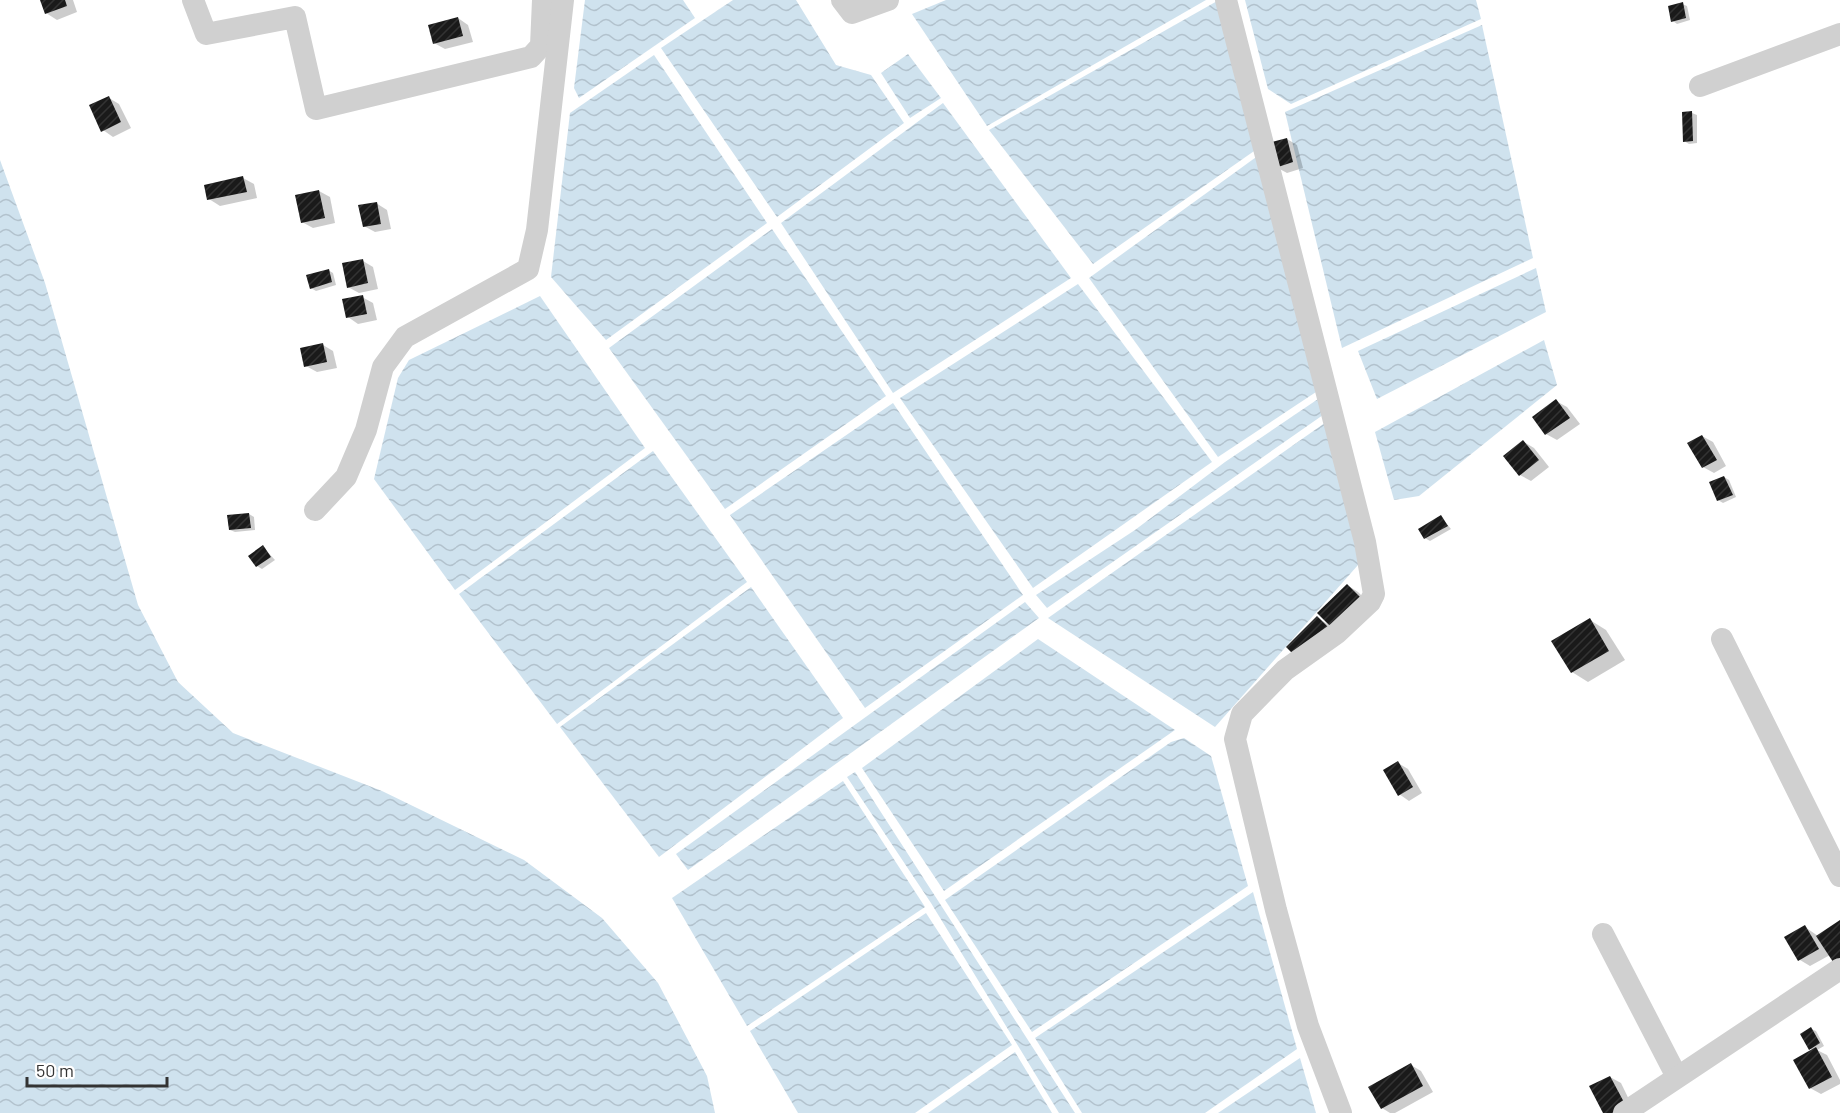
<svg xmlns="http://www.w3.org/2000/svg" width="1840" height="1113" font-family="Barlow,sans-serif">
<defs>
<pattern id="water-waves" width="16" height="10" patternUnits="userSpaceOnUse" patternTransform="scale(1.5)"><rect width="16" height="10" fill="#cfe2ee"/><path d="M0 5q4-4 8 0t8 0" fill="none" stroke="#b2c2cd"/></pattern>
<pattern id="building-hatch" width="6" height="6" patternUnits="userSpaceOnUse" patternTransform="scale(1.5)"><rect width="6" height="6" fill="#1a1a1a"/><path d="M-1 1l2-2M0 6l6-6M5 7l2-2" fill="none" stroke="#333"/></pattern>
</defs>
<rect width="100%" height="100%" fill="#fff"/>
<!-- water -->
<g fill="url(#water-waves)">
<polygon points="585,0 683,0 695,18 579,98 574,88"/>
<polygon points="733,0 796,0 836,65 871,75 904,123 777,217 661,48"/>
<polygon points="946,0 1206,0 987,126 912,14"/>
<polygon points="1219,0 1257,149 1093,264 989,130"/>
<polygon points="1245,0 1476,0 1481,19 1291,104 1268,89"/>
<polygon points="1482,25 1533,258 1342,348 1285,112"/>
<polygon points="908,54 941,98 910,118 881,73"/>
<polygon points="654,55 767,223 606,340 551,277 570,113"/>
<polygon points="943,103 1071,278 893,393 781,223"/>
<polygon points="1259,155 1316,392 1218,457 1089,278"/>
<polygon points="0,160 45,283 138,605 178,682 233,733 382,791 524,860 602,918 658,983 707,1076 715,1113 0,1113"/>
<polygon points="772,229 886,396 725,509 609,348"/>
<polygon points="1536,268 1546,312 1377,399 1358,351"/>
<polygon points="1078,284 1212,462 1033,588 900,398"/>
<polygon points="540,296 645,448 455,590 374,479 398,378 409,360"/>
<polygon points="1544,340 1557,385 1419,496 1394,500 1375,432"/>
<polygon points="1321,397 1323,415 1047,608 1036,595 1135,530 1225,462"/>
<polygon points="893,403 1023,595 865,708 730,515"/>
<polygon points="1329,420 1363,545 1358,565 1215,727 1048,618"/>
<polygon points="653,451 747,582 557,724 459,594"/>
<polygon points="751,587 843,718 659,857 560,727"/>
<polygon points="1025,602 1039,618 688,870 676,854"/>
<polygon points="1038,639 1175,730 944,891 862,768"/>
<polygon points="1184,738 1211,756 1248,886 1032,1032 945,900 1171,742"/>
<polygon points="855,772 1075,1113 1059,1113 931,903 847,777"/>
<polygon points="843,781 925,907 747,1026 672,898"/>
<polygon points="1253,892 1297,1049 1205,1113 1082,1113 1035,1038"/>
<polygon points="926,913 1012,1045 915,1113 798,1113 750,1031"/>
<polygon points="1015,1052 1052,1113 928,1113"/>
<polygon points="1300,1058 1316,1113 1218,1113"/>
</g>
<!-- shadow -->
<g fill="#0003">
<polygon points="41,0 73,0 77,12 57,20 46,13"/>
<polygon points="1682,4 1687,6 1690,20 1677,24 1673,21"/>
<polygon points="458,18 468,25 473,42 445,49 434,43"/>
<polygon points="109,98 119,104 131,128 113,137 103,130"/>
<polygon points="1692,113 1697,115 1697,143 1689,144 1684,141"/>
<polygon points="1287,139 1297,145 1303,168 1287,173 1276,167"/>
<polygon points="243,178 254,184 257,198 220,206 209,199"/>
<polygon points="319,191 330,197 335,223 313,228 302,222"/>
<polygon points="376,203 387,210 391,229 375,232 364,226"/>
<polygon points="363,261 373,267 378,289 359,293 348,287"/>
<polygon points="328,270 333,273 336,285 316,291 311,288"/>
<polygon points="362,297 373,303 377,320 358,324 348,317"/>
<polygon points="323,345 333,351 337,368 317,372 306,366"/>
<polygon points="1556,401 1567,407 1580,424 1557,440 1546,434 1534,417"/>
<polygon points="1702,436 1713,442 1726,466 1714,473 1703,467"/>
<polygon points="1524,442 1534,448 1549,467 1531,481 1520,475"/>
<polygon points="1724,477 1729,480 1736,497 1723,503 1718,500"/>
<polygon points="249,514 254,517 255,530 235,532 230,530"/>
<polygon points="1441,517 1451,529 1430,541 1425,538"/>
<polygon points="263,547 275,560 262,569 257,566"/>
<polygon points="1347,585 1358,592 1376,610 1310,664 1318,618 1329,625"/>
<polygon points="1590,620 1606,630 1625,660 1588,682 1572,672"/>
<polygon points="1398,763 1408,769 1422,793 1409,801 1399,794"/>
<polygon points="1840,922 1830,955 1810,966 1800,960 1805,927 1818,936"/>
<polygon points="1811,1029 1816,1031 1824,1046 1817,1050 1827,1055 1840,1080 1840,1084 1821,1094 1810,1088 1814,1051 1810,1048"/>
<polygon points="1411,1065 1421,1071 1433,1092 1395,1113 1390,1113 1382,1108"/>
<polygon points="1610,1077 1621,1083 1635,1112 1605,1113"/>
</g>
<!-- building -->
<g fill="url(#building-hatch)">
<polygon points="40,0 65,0 67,6 45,14"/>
<polygon points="1683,2 1686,18 1671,22 1668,6"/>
<polygon points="458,17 463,36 433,44 428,25"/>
<polygon points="109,96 121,122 101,132 89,105"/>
<polygon points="1692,111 1693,141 1683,142 1682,112"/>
<polygon points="1287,138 1293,162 1275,168 1268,143"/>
<polygon points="243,176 247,192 207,200 204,185"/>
<polygon points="319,190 325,218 301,223 295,195"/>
<polygon points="377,202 381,224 363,227 358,205"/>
<polygon points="363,259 368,283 347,288 342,263"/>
<polygon points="329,269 332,282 310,289 306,275"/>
<polygon points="363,295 367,314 346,318 342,299"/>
<polygon points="323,343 327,362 304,367 300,348"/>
<polygon points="1556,399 1570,418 1545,435 1532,417"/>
<polygon points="1702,435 1717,460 1702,468 1687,443"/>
<polygon points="1523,440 1539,460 1519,476 1503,456"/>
<polygon points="1724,476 1733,495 1717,501 1709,482"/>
<polygon points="249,513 251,528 229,530 227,515"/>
<polygon points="1441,515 1448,526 1424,539 1418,529"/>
<polygon points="263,545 271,557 256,567 248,556"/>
<polygon points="1347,584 1366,603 1336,632 1317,613"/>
<polygon points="1317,616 1329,628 1298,659 1286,647"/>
<polygon points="1590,618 1609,651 1571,673 1551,641"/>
<polygon points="1398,761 1413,787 1398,796 1383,770"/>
<polygon points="1840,920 1840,966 1837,968 1816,936"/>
<polygon points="1805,925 1819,949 1798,961 1784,937"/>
<polygon points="1811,1027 1820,1043 1809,1050 1800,1034"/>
<polygon points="1816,1047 1832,1077 1809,1089 1793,1060"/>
<polygon points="1411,1063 1423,1086 1381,1109 1368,1087"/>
<polygon points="1610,1076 1626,1106 1612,1113 1603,1113 1589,1086"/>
</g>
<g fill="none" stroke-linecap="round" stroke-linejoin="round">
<!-- street -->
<g stroke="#d0d0d0" stroke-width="22">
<polyline points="193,0 206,34 295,17 316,109 531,57 541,46 543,0"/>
<polyline points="842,0 852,13 888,0"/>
<polyline points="1226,0 1365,542 1374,594 1370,602 1337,633 1285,670 1242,714 1235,739 1276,910 1308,1026 1341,1113"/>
<polyline points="1700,86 1840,34"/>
<polyline points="315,510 346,477 366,430 383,367 405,337 528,269 537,230 563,0"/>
<polyline points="1722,639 1840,876"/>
<polyline points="1603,934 1677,1077"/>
<polyline points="1624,1113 1840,969"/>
</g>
</g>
<!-- scale -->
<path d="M27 1077v9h140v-9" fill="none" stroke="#333333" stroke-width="3"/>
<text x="36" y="1077" font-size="18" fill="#333333" stroke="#ffffff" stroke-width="4.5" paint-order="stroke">50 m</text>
</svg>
